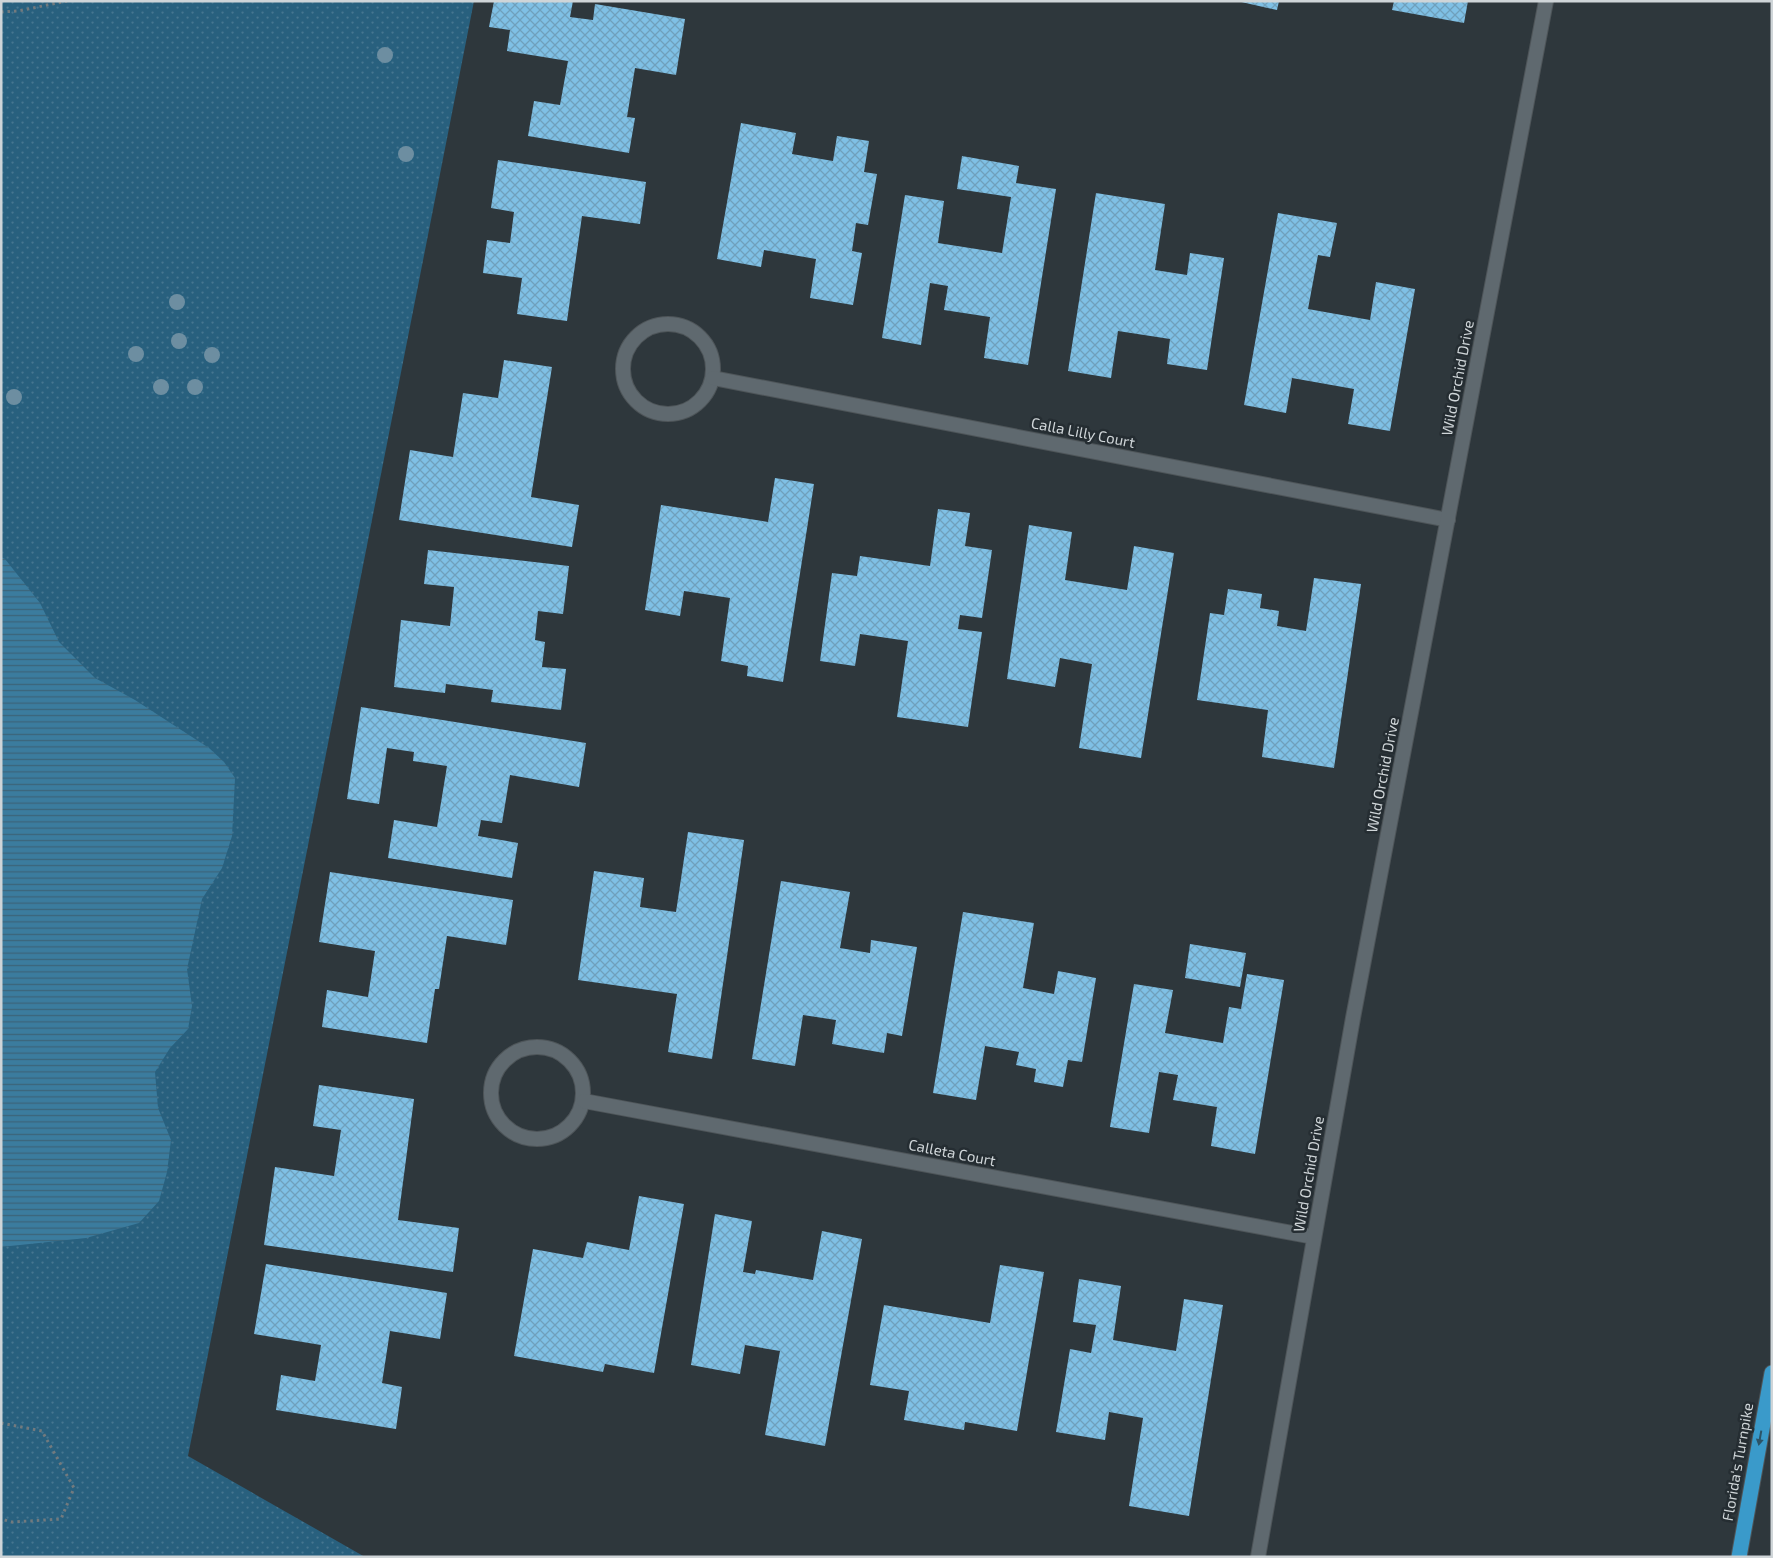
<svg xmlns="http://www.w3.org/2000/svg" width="1773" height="1558" font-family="'Exo 2',sans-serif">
<defs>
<pattern id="grass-dots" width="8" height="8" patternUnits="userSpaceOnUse" patternTransform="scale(1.25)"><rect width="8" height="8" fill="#28607e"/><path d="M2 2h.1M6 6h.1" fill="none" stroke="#467690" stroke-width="1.8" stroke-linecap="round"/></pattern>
<pattern id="water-rules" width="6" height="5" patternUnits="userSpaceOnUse" patternTransform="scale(1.25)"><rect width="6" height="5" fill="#3b7c9e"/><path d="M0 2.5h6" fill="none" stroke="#3c6479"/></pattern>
<pattern id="building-cross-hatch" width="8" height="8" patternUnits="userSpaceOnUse" patternTransform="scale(1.25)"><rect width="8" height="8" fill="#7fc0e5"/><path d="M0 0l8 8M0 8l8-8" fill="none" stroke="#6fa0bc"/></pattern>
</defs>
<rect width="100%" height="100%" fill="#2e373c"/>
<!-- grass -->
<polygon fill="url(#grass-dots)" points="1,1 474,1 188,1456 365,1557 1,1557"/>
<!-- water -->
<polygon fill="url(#water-rules)" points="1,557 5,559 40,603 59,642 95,678 135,700 209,748 224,762 235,778 232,836 222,868 202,899 187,969 192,1006 188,1029 170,1048 155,1072 158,1108 171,1140 167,1172 159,1201 139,1223 86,1238 1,1247"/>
<!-- building -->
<g fill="url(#building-cross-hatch)">
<polygon points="494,1 573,1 570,17 593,20 595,4 685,19 676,75 635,68 627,117 635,118 629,153 528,136 534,101 560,105 568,61 507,51 510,30 489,27"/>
<polygon points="1237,1 1279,1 1277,10"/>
<polygon points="1394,1 1468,1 1464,23 1392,10"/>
<polygon points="741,123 796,133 792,154 833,161 837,136 869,141 864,172 877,174 868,225 856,223 852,251 862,253 853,305 810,298 816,259 764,250 761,267 717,259"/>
<polygon points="962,156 1019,166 1016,183 1056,189 1028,365 984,358 990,317 944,310 948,286 930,283 921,345 882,338 905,195 944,201 938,243 1002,253 1011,197 957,189"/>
<polygon points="498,160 646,182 640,224 582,216 567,321 517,314 522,278 483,273 487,240 510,243 514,212 491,208"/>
<polygon points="1096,193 1165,204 1155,270 1187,275 1190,253 1224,258 1207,370 1167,364 1170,339 1118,331 1111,378 1068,371"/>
<polygon points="1278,213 1337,223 1330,257 1318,255 1308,309 1370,320 1376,282 1415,289 1390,431 1348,424 1354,389 1292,378 1286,413 1244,405"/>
<polygon points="504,360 552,367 531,497 579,505 572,547 399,520 410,450 453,457 463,393 498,398"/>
<polygon points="775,478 814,484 783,682 747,676 748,666 721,661 730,598 684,591 680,616 645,610 661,505 768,522"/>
<polygon points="938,509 970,513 965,546 992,550 982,618 960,615 958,629 982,632 968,727 897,717 908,641 860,634 855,666 820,661 832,573 857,576 860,556 930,566"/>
<polygon points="1029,525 1072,532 1065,580 1127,590 1134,546 1174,553 1141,758 1079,748 1092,664 1060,658 1055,687 1007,679"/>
<polygon points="428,550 569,566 563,614 538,611 535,640 545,642 542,667 566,669 561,710 491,702 493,690 446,684 445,693 394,687 401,620 450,626 454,587 424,584"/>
<polygon points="1314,578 1361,584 1334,768 1262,757 1268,710 1197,700 1210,613 1224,615 1228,589 1262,594 1260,608 1279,611 1277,626 1306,631"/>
<polygon points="361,707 586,743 579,787 510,775 502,823 481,820 478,836 518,843 512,878 388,858 394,820 437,827 447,766 413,761 414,752 387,748 379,804 347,799"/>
<polygon points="688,832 744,840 712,1059 668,1052 677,994 578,980 594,871 644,878 640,907 676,912"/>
<polygon points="330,872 513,900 506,945 447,936 439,989 435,989 427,1043 322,1027 327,990 368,997 375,951 319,942"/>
<polygon points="781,881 850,892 840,948 870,953 871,940 917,947 902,1036 887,1033 884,1053 832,1044 836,1020 803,1015 795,1066 752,1059"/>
<polygon points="963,912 1034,923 1023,988 1054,994 1058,971 1096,978 1082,1062 1068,1060 1063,1087 1034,1082 1036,1069 1016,1065 1019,1052 985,1046 976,1100 933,1093"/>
<polygon points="1190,944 1246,953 1240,987 1185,978"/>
<polygon points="1247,974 1284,980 1255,1154 1211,1146 1217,1107 1173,1100 1178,1075 1159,1072 1149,1133 1110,1127 1134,984 1173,990 1165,1033 1223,1043 1229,1007 1241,1009"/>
<polygon points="319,1085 414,1099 398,1220 459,1228 453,1272 264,1245 275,1167 334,1176 341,1130 313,1126"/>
<polygon points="639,1196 684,1204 654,1373 605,1364 603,1372 514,1356 533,1249 583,1258 587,1242 629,1250"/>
<polygon points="715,1214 752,1221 743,1272 755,1274 756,1270 813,1280 822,1231 862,1239 825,1446 765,1435 780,1351 745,1345 740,1374 691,1365"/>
<polygon points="266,1264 447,1293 440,1339 390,1331 382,1383 402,1387 396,1429 276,1410 281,1375 315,1381 321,1345 254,1334"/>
<polygon points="1000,1265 1044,1272 1017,1431 965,1422 964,1430 904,1420 909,1391 870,1385 884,1305 990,1323"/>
<polygon points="1079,1279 1121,1286 1113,1340 1176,1351 1184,1299 1223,1305 1189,1516 1129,1506 1143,1418 1109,1412 1105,1440 1056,1432 1070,1349 1091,1353 1096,1325 1073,1322"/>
</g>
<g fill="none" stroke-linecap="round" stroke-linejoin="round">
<!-- minor casing -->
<g stroke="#4e5559" stroke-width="16">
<g id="minor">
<circle cx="668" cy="369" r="45"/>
<polyline points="713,378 1448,520"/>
<circle cx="537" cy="1093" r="46"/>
<polyline points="584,1101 1314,1237"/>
<polyline points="1258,1557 1353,1018 1546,1"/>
</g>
</g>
<!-- motorway casing -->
<g stroke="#4e5559" stroke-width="17">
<polyline id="motorway" points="1739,1557 1772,1373"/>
</g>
<!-- path -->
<g stroke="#727a7e" stroke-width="3" stroke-dasharray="2.5 4" stroke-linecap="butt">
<polyline points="1,12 18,11 67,1"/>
<polyline points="1,1423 42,1431 74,1488 61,1519 12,1522 1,1519"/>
</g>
<!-- minor -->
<use href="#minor" stroke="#5f696f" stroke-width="14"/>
<!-- motorway -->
<use href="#motorway" stroke="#3a9aca" stroke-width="15"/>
</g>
<!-- trees -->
<g fill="#6d8ea1">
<circle cx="385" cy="55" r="8"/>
<circle cx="406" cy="154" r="8"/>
<circle cx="177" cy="302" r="8"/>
<circle cx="179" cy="341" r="8"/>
<circle cx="136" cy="354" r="8"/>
<circle cx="212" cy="355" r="8"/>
<circle cx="161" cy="387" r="8"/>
<circle cx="195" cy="387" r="8"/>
<circle cx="14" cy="397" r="8"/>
</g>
<!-- one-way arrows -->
<defs><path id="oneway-solid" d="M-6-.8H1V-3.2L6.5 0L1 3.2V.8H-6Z" transform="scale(1.25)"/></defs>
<use fill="#2c5367" href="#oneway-solid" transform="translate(1760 1438) rotate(100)"/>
<g text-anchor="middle" stroke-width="5" stroke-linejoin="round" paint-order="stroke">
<!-- street labels -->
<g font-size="15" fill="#cfd5d8" stroke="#252d32">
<text transform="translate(1458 378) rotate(-79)" y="5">Wild Orchid Drive</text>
<text transform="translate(1083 433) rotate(11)" y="5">Calla Lilly Court</text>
<text transform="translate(1383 775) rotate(-79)" y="5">Wild Orchid Drive</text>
<text transform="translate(952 1153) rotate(11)" y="5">Calleta Court</text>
<text transform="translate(1309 1174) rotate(-80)" y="5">Wild Orchid Drive</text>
<text transform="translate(1738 1462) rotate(-80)" y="5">Florida's Turnpike</text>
</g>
</g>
<!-- border -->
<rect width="1773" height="1558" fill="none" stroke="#cfd5d8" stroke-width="5"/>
</svg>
